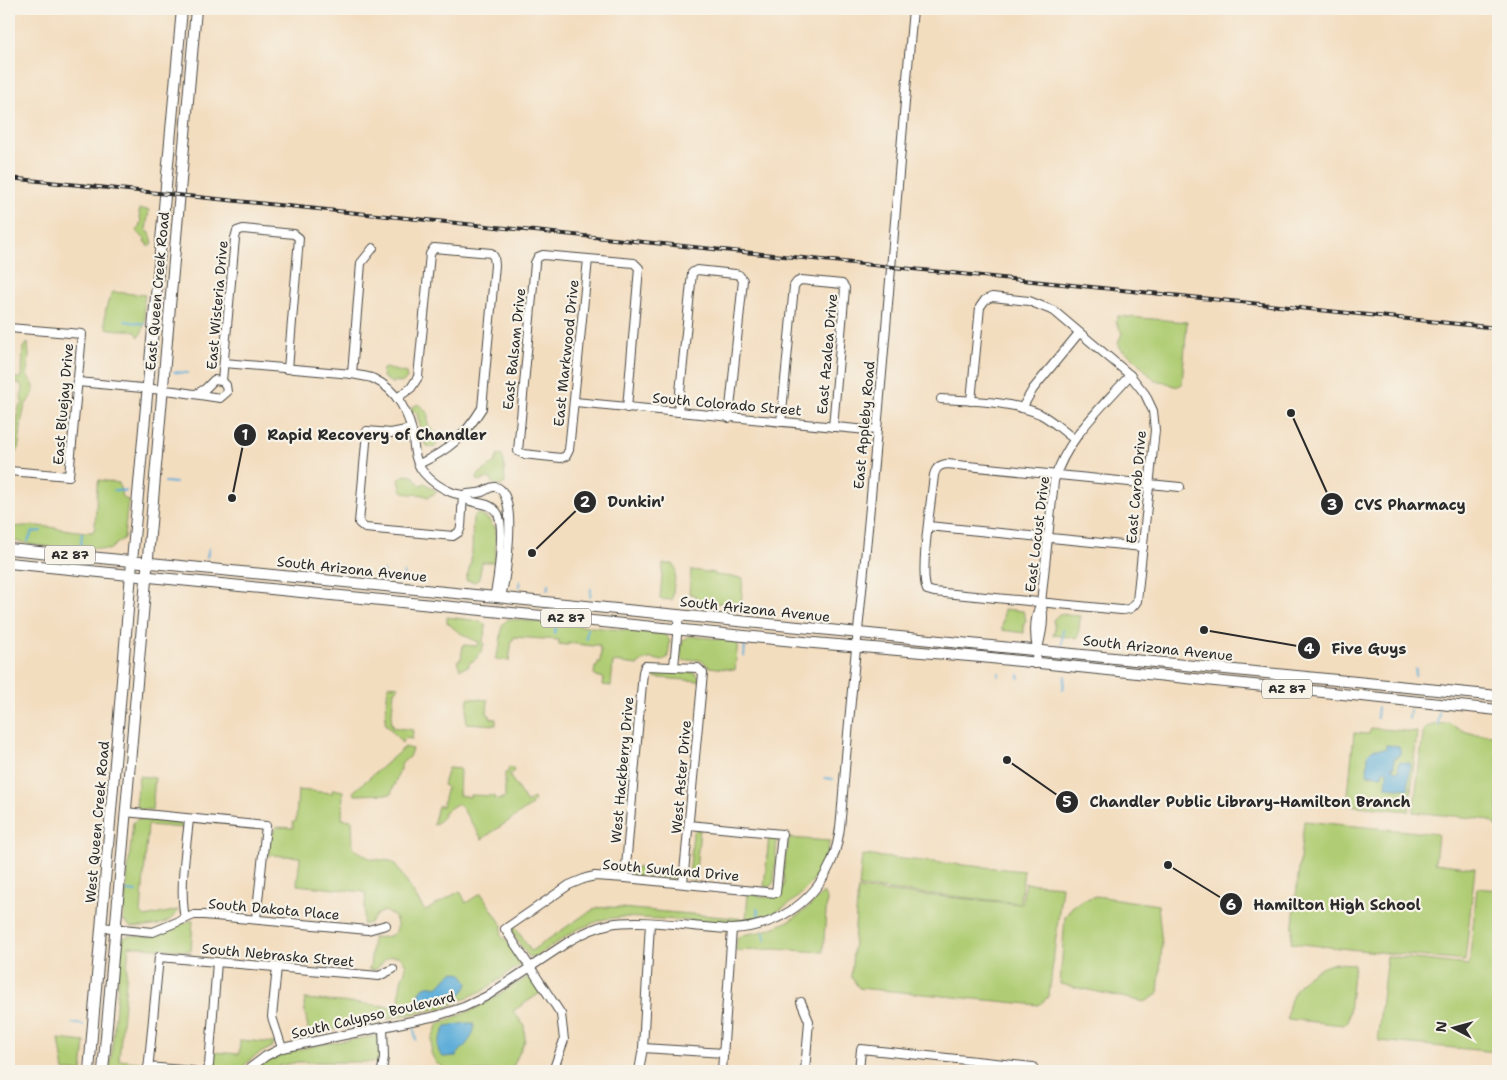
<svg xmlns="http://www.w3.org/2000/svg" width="1507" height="1080" font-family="'Shantell Sans',sans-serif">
<rect width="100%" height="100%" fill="#f7f3e8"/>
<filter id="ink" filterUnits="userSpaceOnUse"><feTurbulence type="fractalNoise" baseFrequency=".02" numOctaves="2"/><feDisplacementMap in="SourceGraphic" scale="10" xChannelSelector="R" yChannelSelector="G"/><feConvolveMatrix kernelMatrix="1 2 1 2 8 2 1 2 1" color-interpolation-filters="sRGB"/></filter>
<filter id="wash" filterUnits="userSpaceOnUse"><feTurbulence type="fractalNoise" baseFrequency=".0096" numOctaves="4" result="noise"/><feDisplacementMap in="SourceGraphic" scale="20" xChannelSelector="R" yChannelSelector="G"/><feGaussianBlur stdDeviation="1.12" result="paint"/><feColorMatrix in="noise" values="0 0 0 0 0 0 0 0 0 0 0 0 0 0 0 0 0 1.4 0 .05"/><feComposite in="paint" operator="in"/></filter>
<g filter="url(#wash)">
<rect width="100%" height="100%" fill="#f3ddbf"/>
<!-- green -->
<g fill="#b0cd74" stroke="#6e7c50">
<polygon points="140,209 149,210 146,230 150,233 153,243 149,246 147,246 147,243 144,242 145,239 137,232 141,221 139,213"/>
<path d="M 113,292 L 145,295 C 141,313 150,319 139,337 L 135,331 C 125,329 117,331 107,328 C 102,318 107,301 113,292 Z"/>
<path d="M 1118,316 L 1187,322 L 1182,384 C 1175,389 1174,385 1167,383 C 1164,381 1159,381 1155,381 L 1132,356 L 1121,349 L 1118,343 L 1122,333 L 1116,322 Z"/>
<path d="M 28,343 L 29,356 L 27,375 C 30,380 34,383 34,389 C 34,397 25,402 24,410 C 20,424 21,439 17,453 L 15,450 L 18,412 L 19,407 L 23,404 L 21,398 L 23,388 L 19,383 L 9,383 L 9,378 L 21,378 L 22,377 L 23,347 Z"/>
<polygon points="385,368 406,373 407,379 401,383 395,381 393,384 383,377 383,373 381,371"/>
<path d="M 418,404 L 428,413 L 428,425 L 440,437 L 440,441 L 434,448 L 427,446 L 423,441 C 424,431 418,424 417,413 L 412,412 L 411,408 Z"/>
<polygon points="498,455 502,456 504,461 505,483 501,486 492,483 491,479 488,478 481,481 477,480 478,475 494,463"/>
<path d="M 406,475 L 413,476 L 420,485 L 425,483 L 437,492 L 428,497 C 420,492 410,497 402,491 L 399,481 L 401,477 Z"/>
<path d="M 99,480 L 119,483 L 122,497 L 128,500 L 124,538 L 109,550 L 79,546 L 67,548 L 40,546 L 9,540 L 9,527 C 18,527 27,525 37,526 C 56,527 74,532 93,532 L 95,527 L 97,487 Z"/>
<path d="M 480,514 L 489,520 L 493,527 L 496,527 L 495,562 L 482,562 L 479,579 L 475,582 L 466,580 L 466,578 C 475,558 471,539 473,518 L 475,515 Z"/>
<polygon points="663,564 673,564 676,569 672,600 660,599"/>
<polygon points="691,570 715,573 715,575 743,578 741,605 696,601 696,596 689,593"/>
<polygon points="1004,609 1023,611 1026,620 1024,623 1024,633 1002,630"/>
<polygon points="1059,614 1080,616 1078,638 1053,635 1055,629 1053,620"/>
<path d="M 447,617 L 480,621 L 486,626 C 486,632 483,636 483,642 L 484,644 C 481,653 478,659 469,663 L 469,666 L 460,669 L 457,661 L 461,659 L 463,645 L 478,646 L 479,642 C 468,638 455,631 447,622 Z"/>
<path d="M 508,619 L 665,634 L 670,641 L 668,657 L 662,661 C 652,658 646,657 638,665 L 613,662 L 611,686 L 603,685 L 604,678 L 596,676 L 594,674 L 595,667 L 597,667 L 598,662 L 600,662 L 601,649 L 599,648 L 599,645 L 594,645 L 593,646 L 568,643 L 568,645 L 559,644 L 559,640 L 514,637 L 513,640 L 512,640 L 509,661 L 495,659 L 500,646 L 502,625 Z"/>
<path d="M 689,636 L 738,641 L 735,670 L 709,667 C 702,658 695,659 684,661 L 681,658 L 682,641 Z"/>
<polygon points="652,669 695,673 699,677 699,681 647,677 647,673"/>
<polygon points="388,685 398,686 397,690 394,690 391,724 393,724 392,727 413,730 412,739 404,738 402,743 385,723"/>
<polygon points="468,698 488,700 487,714 490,715 490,718 496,719 496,725 466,723"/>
<path d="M 1448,723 C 1467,734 1476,736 1498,734 L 1498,828 L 1493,822 L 1483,819 L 1413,812 L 1424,728 L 1432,725 Z"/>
<polygon points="1371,728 1417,732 1409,811 1347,805 1354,733 1369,734"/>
<polygon points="405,747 412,749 409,757 402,763 391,794 355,795 353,792"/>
<polygon points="509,767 512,768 514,771 509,775 527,803 533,798 535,801 531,804 532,805 482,839 460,805 455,805 443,813 444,816 437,823 433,825 438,806 442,806 447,787 443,785 448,768 460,769 459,795 470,797 470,795 494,796 494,799 501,800 501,798 505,798 505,773 508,772"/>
<polygon points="139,776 155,778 152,810 140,809 136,805"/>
<path d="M 333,789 L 343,791 L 342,819 L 352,820 L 353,848 L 371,859 L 390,861 L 395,864 L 425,911 L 460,891 L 466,903 L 481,893 L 502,925 L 501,936 C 510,943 521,953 520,965 L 484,990 L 446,1007 L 309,1035 L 304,1005 L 305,999 L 399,1007 C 400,999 399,990 401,982 C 404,969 411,967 399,956 C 382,955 386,962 375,970 L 368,969 L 370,967 L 373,937 C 388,939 404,934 394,916 L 384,911 L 377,914 L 370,923 L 363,925 L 366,895 L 364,892 L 297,885 L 300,857 L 268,855 L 270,840 L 276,827 L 293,828 L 293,822 L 296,821 L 298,790 L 332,793 Z"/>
<path d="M 138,819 L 179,822 L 183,828 L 148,825 L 141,913 L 145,917 L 178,910 C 169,928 147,927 130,927 L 123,920 L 133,822 Z"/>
<polygon points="1304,821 1438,834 1435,863 1475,868 1465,961 1291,943"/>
<polygon points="700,829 695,881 691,879 689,876 693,833 696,830"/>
<polygon points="769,836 773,836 777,840 774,882 770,887 764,887"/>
<path d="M 789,838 L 830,841 C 820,889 781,920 733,923 L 623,917 L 604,919 L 576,930 L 535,957 L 528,956 L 513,934 L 513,930 L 515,927 L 531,951 L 587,913 L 597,908 L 610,907 L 746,919 L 748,894 C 760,895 782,904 784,884 C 784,878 783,872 784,865 C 785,855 789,847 789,838 Z"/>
<polygon points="862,855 1024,871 1020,903 859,887"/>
<polygon points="629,867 681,872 681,876 677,879 632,875 629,871"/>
<polygon points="1025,883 1062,886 1049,996 1039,1005 859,988 851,977 858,889 1022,904"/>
<polygon points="1477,888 1498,890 1498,1052 1379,1041 1378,1034 1387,956 1469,965"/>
<path d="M 823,893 L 827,899 L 823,952 L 774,949 L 736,951 L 737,939 C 744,933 750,934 759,932 C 788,924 804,914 823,893 Z"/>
<polygon points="1096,896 1158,905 1162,945 1158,994 1145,1002 1060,984 1065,917 1072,907 1082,900"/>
<path d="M 193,920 L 191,951 L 129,946 L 119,1060 L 145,1063 L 145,1070 L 119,1068 L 118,1071 L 110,1071 L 122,938 C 132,933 143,938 153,936 C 167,933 179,924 193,920 Z"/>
<path d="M 1335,963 L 1354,964 L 1348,1022 L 1343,1025 L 1287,1019 C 1289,989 1306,971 1335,963 Z"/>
<polygon points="531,975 542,992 513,1011 524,1025 525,1040 511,1071 451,1071 436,1063 431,1053 432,1038 438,1024 477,1008"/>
<path d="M 375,1036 L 380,1038 L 379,1062 L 297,1062 C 289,1065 278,1063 274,1071 L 255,1071 C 284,1045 337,1043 375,1036 Z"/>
<polygon points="59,1039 85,1042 82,1071 64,1071"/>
<polygon points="240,1040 275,1043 272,1047 255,1056 238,1071 214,1071 215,1064 213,1052 239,1054"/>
</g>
<!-- water -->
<g fill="#5faed9" stroke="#456c82">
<polygon points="1386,745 1399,746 1400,749 1400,755 1397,755 1397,758 1394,758 1394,767 1391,767 1395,771 1398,771 1399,762 1410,763 1408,789 1386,787 1387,771 1383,770 1382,776 1367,774 1368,754 1373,749 1386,749"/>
<path d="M 455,972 C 463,973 465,976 468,984 L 465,990 L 460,995 L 452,994 L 438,1003 L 435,1002 C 428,1004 424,1003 419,997 C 421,986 427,984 437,987 C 444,983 446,975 455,972 Z"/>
<path d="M 467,1023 L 473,1023 C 478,1035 463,1047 456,1056 L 443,1057 C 432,1047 442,1037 446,1026 Z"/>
</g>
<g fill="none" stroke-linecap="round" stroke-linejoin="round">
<!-- stream -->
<g stroke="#5faed9" stroke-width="2">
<polyline points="125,321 144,324"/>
<polyline points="174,372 188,373"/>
<polyline points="165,482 176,483"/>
<polyline points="114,490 126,491"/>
<polyline points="28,541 32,532 41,531"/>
<polyline points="81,544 82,533"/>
<polyline points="207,557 209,548"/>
<polyline points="304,569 304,562"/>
<polyline points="352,573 353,568"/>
<polyline points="383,576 383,571"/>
<polyline points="403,579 404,572"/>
<polyline points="519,587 520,581"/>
<polyline points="547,590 549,584"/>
<polyline points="590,597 591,589"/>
<polyline points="772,615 773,610"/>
<polyline points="554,634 556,626"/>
<polyline points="586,639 587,629"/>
<polyline points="1062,644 1063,629"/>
<polyline points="744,656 745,644"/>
<polyline points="1415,675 1416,669"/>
<polyline points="998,676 999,673"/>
<polyline points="1019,678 1019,675"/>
<polyline points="1063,690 1065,676"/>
<polyline points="1377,718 1378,707"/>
<polyline points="1409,719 1410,710"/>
<polyline points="1438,725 1439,713"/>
<polyline points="825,778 833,779"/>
<polyline points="93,809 103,810"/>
<polyline points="127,891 137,892"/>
<polyline points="757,908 759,917"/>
<polyline points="764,933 766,941"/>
<polyline points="72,1023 83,1025"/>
<polyline points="414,1029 416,1040"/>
</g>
</g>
</g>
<g filter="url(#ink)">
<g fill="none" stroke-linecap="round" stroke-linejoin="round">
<!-- minor casing -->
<g stroke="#494641" stroke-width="10">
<g id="minor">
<polyline points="588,259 569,450 566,456 561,458 523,454 518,451 535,263 538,257 543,255 634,263 639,268 627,408"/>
<polyline points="9,328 82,334 69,476 9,471"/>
<path d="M 224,363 L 352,374 C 359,376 368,376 374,379 C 397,390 409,413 413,437 C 414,449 415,463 424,473 C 431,481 441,488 451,492 C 455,494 459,494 462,495 C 465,496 466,499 468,500 C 478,505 490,501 498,514 C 505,528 498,582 494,597"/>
<polyline points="352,374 361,263 373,248"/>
<polyline points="222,381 235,238 237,231 243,229 294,234 299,238 288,369"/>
<polyline points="78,382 174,391 220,398 227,392 226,385 222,381 214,380 205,389 196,394"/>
<path d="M 397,398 L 411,388 L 418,377 L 430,254 L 434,248 L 491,253 L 494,257 L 495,265 L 482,408 C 464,437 449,450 419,464"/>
<path d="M 941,399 C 973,401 1010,401 1040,414 C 1052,420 1063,431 1074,439"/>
<path d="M 971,401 L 980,307 L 985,300 L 992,297 L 1029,301 L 1054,311 L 1130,375 L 1145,394 L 1153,411 L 1155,430 L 1137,601 C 1133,608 1129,610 1121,610 L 934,592 L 927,590 C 919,573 932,497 934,475 C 936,467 940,465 947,464 C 1025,472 1102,479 1180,487"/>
<polyline points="575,402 867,430 876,429"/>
<polyline points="1022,408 1033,389 1079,333"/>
<polyline points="678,412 692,273 697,270 735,274 739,275 743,280 729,418"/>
<polyline points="781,422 794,286 797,282 801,280 842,284 845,288 833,427"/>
<polyline points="411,429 391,433 367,431 359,523 365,528 453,536 459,532 461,527 463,495"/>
<path d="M 463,495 C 469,493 476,494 482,492 C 487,490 491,486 496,487 C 520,493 505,580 501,598"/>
<polyline points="928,526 1143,547"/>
<path d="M 1037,650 C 1034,634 1034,617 1041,603 L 1054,481 C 1066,439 1102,407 1130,375"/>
<path d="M 1035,664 C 1038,643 1047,623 1041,603"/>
<polyline points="674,666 679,615"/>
<polyline points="125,812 266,826 256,919"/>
<polyline points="625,878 643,672 645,666 698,668 703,673 683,883"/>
<path d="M 185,919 C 179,886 186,852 189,819"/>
<polyline points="101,927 153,932 194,915 204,915 368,930 386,925"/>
<polyline points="277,967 272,1017 282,1048"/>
<polyline points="801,1002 809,1021 805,1071"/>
<polyline points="643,1048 724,1053"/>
<polyline points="148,1067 193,1071"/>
<polyline points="148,1071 159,957 379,976 393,969"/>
<polyline points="206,1071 209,1065 217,962"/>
<path d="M 246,1071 L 266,1056 L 282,1048 L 436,1016 L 464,1007 L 487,996 L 571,940 C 583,933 596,927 610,924 C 646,918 695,928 732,929 C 775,927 812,904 830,865 C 842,839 841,810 844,782 C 847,741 851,700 855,659 C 878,443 894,225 913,9"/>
<polyline points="382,1071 384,1057 383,1027"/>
<polyline points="553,1071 564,1040 561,1014 505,929 569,885 586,878 595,876 625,878 776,893 782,834 689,825"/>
<polyline points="639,1071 643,1048 650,923"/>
<polyline points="722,1071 732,929"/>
<polyline points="859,1071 861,1049 1033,1067 1032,1071"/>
</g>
</g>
<!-- major casing -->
<g stroke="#494641" stroke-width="12">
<g id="major">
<polyline points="9,549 1498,696"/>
<polyline points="9,563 814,643 981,657 1498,710"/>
<polyline points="89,1071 133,550 182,9"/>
<polyline points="103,1071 196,9"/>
</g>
</g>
<!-- minor -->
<use href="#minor" stroke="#fff" stroke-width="8"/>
<!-- major -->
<use href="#major" stroke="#fff" stroke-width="10"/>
<!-- rail casing -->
<g stroke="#2b2b2b" stroke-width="4">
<polyline id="rail" points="9,178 1498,328"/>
</g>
<!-- rail -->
<use href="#rail" stroke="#f7f3e8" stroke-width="2" stroke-dasharray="5.5" stroke-linecap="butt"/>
</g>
</g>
<g text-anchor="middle" stroke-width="4.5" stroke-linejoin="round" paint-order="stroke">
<!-- shield labels -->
<g fill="#f7f3e8" stroke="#686764" stroke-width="1">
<rect x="45" y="545.5" width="50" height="19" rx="4"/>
<rect x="541" y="608.5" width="50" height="19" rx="4"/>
<rect x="1262" y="679.5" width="50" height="19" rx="4"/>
</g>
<g font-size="12" font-weight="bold" fill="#2b2b2b">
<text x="70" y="559">AZ 87</text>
<text x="566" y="622">AZ 87</text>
<text x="1287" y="693">AZ 87</text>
</g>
<!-- street labels -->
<g font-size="14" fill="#2b2b2b" stroke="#f7f3e8">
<text transform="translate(157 291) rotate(-85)" y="5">East Queen Creek Road</text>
<text transform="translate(217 305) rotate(-85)" y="5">East Wisteria Drive</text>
<text transform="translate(514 349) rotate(-84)" y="5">East Balsam Drive</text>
<text transform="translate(566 353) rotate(-84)" y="5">East Markwood Drive</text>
<text transform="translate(827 354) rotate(-85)" y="5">East Azalea Drive</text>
<text transform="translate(63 404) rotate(-85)" y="5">East Bluejay Drive</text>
<text transform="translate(727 404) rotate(5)" y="5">South Colorado Street</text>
<text transform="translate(864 425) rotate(-85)" y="5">East Appleby Road</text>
<text transform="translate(1136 487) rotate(-85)" y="5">East Carob Drive</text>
<text transform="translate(1037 534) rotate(-83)" y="5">East Locust Drive</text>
<text transform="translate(352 569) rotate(6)" y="5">South Arizona Avenue</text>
<text transform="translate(755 609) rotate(6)" y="5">South Arizona Avenue</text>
<text transform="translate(1158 648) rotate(6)" y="5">South Arizona Avenue</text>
<text transform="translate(622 770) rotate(-85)" y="5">West Hackberry Drive</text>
<text transform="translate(681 777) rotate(-85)" y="5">West Aster Drive</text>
<text transform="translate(97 822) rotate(-85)" y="5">West Queen Creek Road</text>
<text transform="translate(671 870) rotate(5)" y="5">South Sunland Drive</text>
<text transform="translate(274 909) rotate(5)" y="5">South Dakota Place</text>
<text transform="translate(278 955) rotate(5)" y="5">South Nebraska Street</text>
<text transform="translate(373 1015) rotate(-13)" y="5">South Calypso Boulevard</text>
</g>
</g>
<!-- callouts -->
<path fill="none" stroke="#2b2b2b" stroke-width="2" d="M232 498L245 435M532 553L585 502M1291 413L1332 504M1204 630L1309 648M1007 760L1067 802M1168 865L1231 904"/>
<g fill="#2b2b2b" stroke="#f7f3e8" stroke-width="2">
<circle cx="232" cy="498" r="5"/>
<circle cx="532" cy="553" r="5"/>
<circle cx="1291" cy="413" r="5"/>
<circle cx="1204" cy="630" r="5"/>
<circle cx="1007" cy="760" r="5"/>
<circle cx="1168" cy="865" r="5"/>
<circle cx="245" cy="435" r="12"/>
<circle cx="585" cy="502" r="12"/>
<circle cx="1332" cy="504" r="12"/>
<circle cx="1309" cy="648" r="12"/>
<circle cx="1067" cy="802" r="12"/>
<circle cx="1231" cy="904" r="12"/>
</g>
<g font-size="15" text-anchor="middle" font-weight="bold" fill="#fff">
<text x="245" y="440">1</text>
<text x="585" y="507">2</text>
<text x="1332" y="510">3</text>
<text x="1309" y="654">4</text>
<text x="1067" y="807">5</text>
<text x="1231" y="910">6</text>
</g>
<g font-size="15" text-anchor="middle" font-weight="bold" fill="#2b2b2b" stroke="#f7f3e8" stroke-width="4.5" stroke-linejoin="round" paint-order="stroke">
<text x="377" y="440">Rapid Recovery of Chandler</text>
<text x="636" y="507">Dunkin'</text>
<text x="1410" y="510">CVS Pharmacy</text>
<text x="1369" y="654">Five Guys</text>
<text x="1250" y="807">Chandler Public Library-Hamilton Branch</text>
<text x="1337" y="910">Hamilton High School</text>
</g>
<!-- margin -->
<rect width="1507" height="1080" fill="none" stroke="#f7f3e8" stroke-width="30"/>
<!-- north arrow -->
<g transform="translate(1454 1028) rotate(276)" stroke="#f7f3e8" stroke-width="4" paint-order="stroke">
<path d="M0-4L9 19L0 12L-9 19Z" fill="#2b2b2b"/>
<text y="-8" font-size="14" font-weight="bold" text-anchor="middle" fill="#2b2b2b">N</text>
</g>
</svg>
